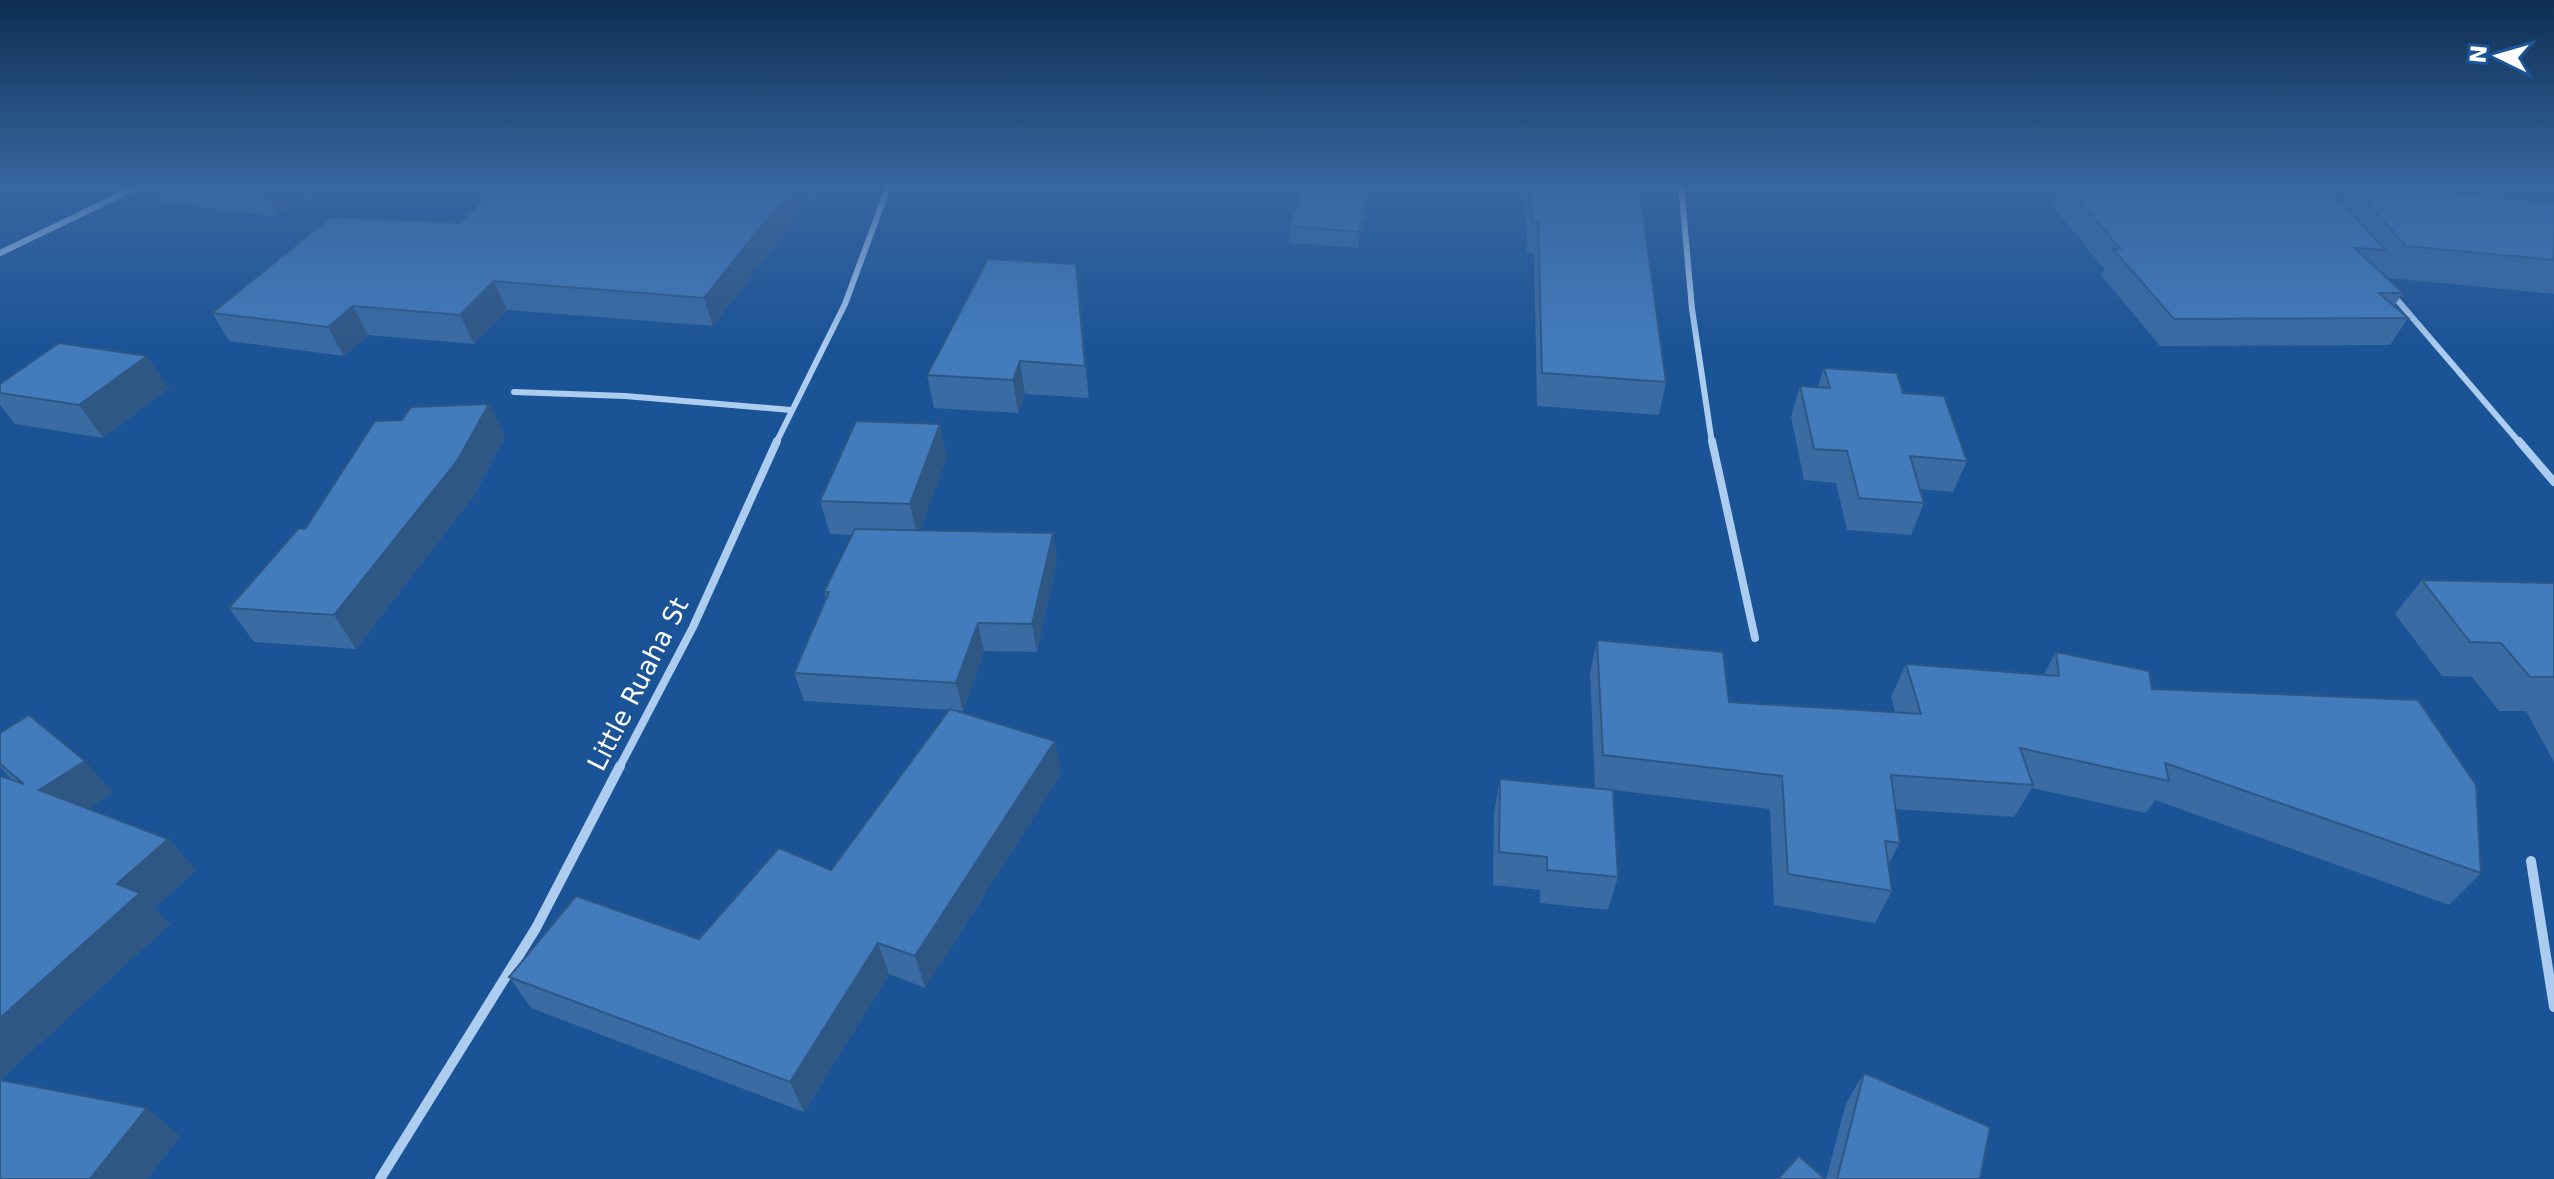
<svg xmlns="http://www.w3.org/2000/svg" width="2554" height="1179" font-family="'DejaVu Sans',sans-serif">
<rect width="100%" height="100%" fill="#1a5396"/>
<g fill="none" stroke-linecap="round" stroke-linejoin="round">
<!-- minor-far2 -->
<g stroke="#adcdf0" stroke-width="6">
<polyline points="1681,185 1692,309 1712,443"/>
<polyline points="0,253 141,185"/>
<polyline points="2393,295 2520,443"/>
<polyline points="514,392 625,396 791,410"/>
<polyline points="776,443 845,304 889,185"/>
</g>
<!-- minor-far1 -->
<g stroke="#adcdf0" stroke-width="8">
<polyline points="1712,441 1755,638"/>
<polyline points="2519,441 2554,482"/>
<polyline points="619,768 693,627 777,441"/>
</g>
<!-- minor -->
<g stroke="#adcdf0" stroke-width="10">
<polyline points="2531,861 2554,1007"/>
<polyline points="380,1179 536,928 620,766"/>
</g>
</g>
<!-- wall -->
<g fill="#3a6ba3">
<polygon points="149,185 327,185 277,217 159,201"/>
<polygon points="497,185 821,185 821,186 713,326 507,310 474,344 368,335 344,356 229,341 212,313 460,223"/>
<polygon points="1303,185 1374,185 1358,248 1290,243 1290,226"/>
<polygon points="1524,185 1639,185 1666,382 1659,415 1537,406 1534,253 1527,253"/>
<polygon points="2059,185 2308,185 2340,200 2349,185 2367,185 2554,204 2554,294 2388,278 2403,293 2394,306 2408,318 2390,345 2160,346 2101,275 2104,269 2051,204"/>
<polygon points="1080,296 1089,398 1025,394 1018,413 934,408 927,375"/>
<polygon points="1824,368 1903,393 1967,461 1953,492 1920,489 1924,503 1911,535 1847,530 1836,483 1804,480 1791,417 1800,386 1818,387"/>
<polygon points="0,384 169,388 103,438 15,424 0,405"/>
<polygon points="489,404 505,437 474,495 356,649 254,642 229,608 305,529 402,420"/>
<polygon points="940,424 947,457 920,530 1053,533 1057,561 1037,652 984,651 963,711 954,710 1055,741 1061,774 925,988 889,974 804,1112 531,1008 509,977 699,939 831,870 949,710 804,701 794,673 826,599 824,592 852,535 830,534 820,501"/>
<polygon points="2422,580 2554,583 2554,762 2526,711 2499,711 2472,677 2442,676 2395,614"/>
<polygon points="1597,640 1729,702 1895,712 1891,697 1906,664 2044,674 2056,652 2152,689 2481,873 2449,905 2155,800 2146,813 2032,788 2014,817 1895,809 1900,843 1888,865 1892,891 1875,923 1774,905 1770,809 1613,790 1618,877 1608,910 1540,903 1540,890 1493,885 1494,813 1500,779 1595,788 1590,673"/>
<polygon points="0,733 113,792 88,809 168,839 196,870 154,908 170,924 0,1080 180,1136 147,1179 0,1179 0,776 12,780 0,767"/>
<polygon points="1864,1073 1980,1179 1826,1179 1846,1103"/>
</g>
<!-- shaded-wall -->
<g fill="#2f5784">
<polygon points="274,185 327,185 277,217 263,192"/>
<polygon points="794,185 821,186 713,326 704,298"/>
<polygon points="1371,185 1374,185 1374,186 1358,248 1359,232"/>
<polygon points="1076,264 1080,296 1089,398 1085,366"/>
<polygon points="494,281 507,310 474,344 460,315"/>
<polygon points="353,306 368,335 344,356 328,327"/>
<polygon points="147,356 169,388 103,438 79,405"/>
<polygon points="1020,361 1025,394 1018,413 1013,380"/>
<polygon points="489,404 505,437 474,495 356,649 334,615"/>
<polygon points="940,424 947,457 918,538 910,504"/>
<polygon points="1053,533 1057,561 1037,652 1032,624"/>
<polygon points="978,623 984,651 963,711 956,683"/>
<polygon points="1055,741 1061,774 925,988 915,956"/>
<polygon points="85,761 113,792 69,821 39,790"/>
<polygon points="168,839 196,870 154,908 170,924 0,1080 0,1018 117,884"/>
<polygon points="878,943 889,974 804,1112 790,1082"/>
<polygon points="147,1108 180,1136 147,1179 90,1179"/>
</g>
<!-- building -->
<g fill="#437cbd" stroke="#2f5784" stroke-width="2">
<polygon points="212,185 274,185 263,192"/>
<polygon points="497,185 794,185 704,298 494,281 460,315 353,306 328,327 212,313 331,217 460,223"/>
<polygon points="1303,185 1371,185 1359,232 1290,226"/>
<polygon points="1530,185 1639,185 1666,382 1542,373 1538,222 1532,222"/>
<polygon points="2067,185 2308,185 2329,187 2385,250 2355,248 2403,293 2379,293 2408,318 2174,319 2113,249 2120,249"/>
<polygon points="2351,185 2367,185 2552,202 2554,204 2554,260 2406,246"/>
<polygon points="988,259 1076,264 1085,366 1020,361 1013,380 927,375"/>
<polygon points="59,343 147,356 79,405 0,393 0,384"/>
<polygon points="1824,368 1897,373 1903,393 1944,396 1967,461 1910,456 1924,503 1859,498 1847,451 1814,449 1800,386 1830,388"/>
<polygon points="489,404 457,461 334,615 229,608 299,528 305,529 375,421 402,420 411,407"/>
<polygon points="856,421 940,424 910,504 820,501"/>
<polygon points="855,529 1053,533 1032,624 978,623 956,683 794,673 829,592 824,592"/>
<polygon points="2422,580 2554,583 2554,677 2530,677 2501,643 2470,642"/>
<polygon points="1597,640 1723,652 1729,702 1921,714 1906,664 2059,676 2056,652 2149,671 2152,689 2418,700 2476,785 2481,873 2165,763 2169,781 2020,748 2033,785 1891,775 1900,843 1885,841 1892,891 1788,874 1782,776 1603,755"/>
<polygon points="950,709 1055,741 915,956 878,943 790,1082 509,977 576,896 699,939 779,848 831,870"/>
<polygon points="29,715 85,761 39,790 168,839 117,884 140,893 0,1018 0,776 24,784 0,764 0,733"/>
<polygon points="1500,779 1613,790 1618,877 1547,870 1547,857 1499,852"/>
<polygon points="1864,1073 1990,1127 1980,1179 1837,1179"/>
<polygon points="0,1080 147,1108 90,1179 0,1179"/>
<polygon points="1799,1156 1825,1179 1778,1179"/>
</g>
<!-- sky -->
<linearGradient id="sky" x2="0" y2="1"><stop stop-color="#0e2e52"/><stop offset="0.53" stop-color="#3866a0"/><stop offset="1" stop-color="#3866a0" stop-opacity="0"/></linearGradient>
<rect width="2554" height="350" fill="url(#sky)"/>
<g text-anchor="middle" stroke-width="7" stroke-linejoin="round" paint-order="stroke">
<!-- street labels -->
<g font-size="26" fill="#fff" stroke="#1a5396">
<text transform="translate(638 684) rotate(-63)" y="9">Little Ruaha St</text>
</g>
</g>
<!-- north arrow -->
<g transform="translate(2498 56) rotate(275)" stroke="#1a5396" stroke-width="6" paint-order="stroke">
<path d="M0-6L14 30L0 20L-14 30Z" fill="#ffffff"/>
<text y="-12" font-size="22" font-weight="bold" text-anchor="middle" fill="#ffffff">N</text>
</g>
</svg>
